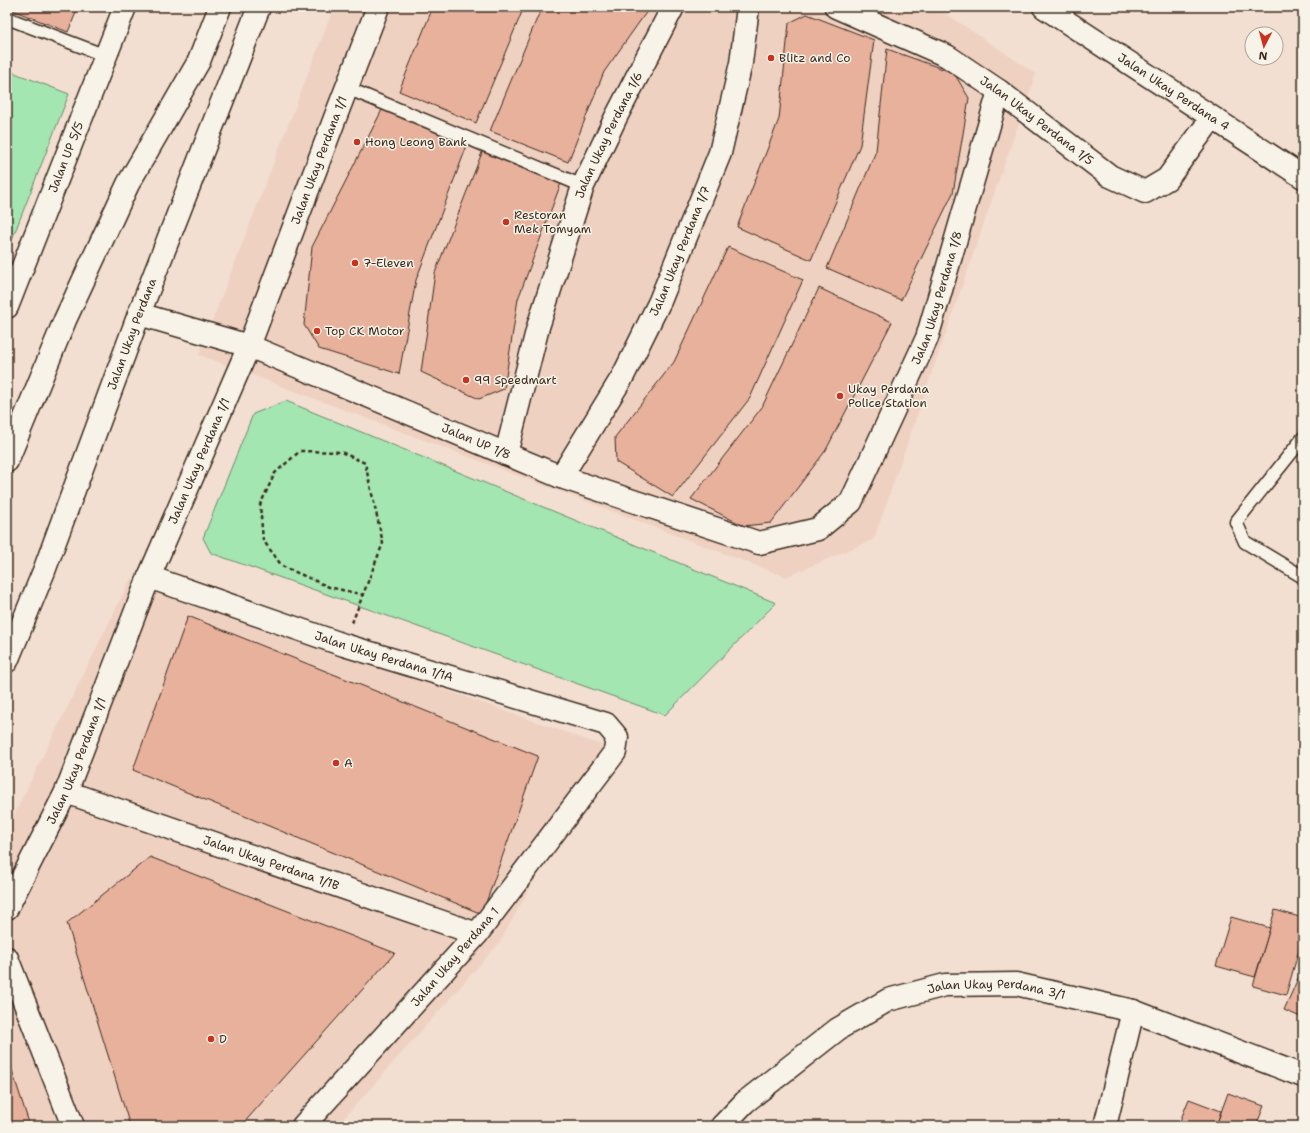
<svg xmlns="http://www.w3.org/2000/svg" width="1310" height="1133" font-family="'Shantell Sans',sans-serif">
<rect width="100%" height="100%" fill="#f2dfd1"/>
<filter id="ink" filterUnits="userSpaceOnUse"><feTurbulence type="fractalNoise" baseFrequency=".025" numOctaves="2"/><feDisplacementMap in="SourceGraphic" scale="8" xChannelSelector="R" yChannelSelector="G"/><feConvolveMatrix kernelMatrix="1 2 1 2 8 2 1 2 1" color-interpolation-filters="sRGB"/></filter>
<g filter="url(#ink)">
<!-- built -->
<g fill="#efd1c1">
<polygon points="334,7 936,7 1036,74 874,539 786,577 199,355"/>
<polygon points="131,578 607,747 500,942 337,1126 7,1126 7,829"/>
</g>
<!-- green -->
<g fill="#a3e6b2" stroke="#6f8868">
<polygon points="7,70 69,94 9,247 7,246"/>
<polygon points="286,401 776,603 665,715 211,553 203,538 253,414"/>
</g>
<!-- building -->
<g fill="#e7b19c" stroke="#3b2a1e">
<polygon points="7,7 70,7 77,10 68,32 7,8"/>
<polygon points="433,7 524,7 476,123 399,91"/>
<polygon points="545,7 650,7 604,72 568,162 490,131 538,16"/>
<polygon points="807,14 874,40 860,145 811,260 737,227 779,119 789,23"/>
<polygon points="887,49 954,73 969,98 953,193 901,300 827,268 876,151"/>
<polygon points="384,106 468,143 416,280 399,374 319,349 304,325 312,247"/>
<polygon points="483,150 561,183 518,299 504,389 479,399 421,372 435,273"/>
<polygon points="728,247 803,280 750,398 673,497 616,462 615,437 674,362"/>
<polygon points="819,288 892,322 826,450 771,523 744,526 691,499 762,407"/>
<polygon points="188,616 538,756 482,914 133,770"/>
<polygon points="150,857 395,953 241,1126 130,1126 67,923"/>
<polygon points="1275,910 1303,918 1303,936 1286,995 1253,986"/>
<polygon points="1231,917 1270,928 1255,977 1216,966"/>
<polygon points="1303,967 1303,1018 1284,1010"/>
<polygon points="7,1055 30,1126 7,1126"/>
<polygon points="1228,1093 1264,1106 1256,1126 1216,1126"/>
<polygon points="1189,1099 1221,1111 1216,1126 1178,1126"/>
</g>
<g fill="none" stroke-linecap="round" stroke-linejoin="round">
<!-- service casing -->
<g stroke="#3b2a1e" stroke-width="15">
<g id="service">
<polyline points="7,18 106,56"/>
<polyline points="347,88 583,186"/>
<polyline points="1303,438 1236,522 1245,542 1303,577"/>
</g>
</g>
<!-- minor casing -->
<g stroke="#3b2a1e" stroke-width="25">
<g id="minor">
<path id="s1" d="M 836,7 L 947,56 L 999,91 L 1110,176 L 1145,192 L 1167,179 L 1212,118"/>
<path id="s2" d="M 1044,7 L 1303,177"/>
<path id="s3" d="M 7,307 L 125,7"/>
<path id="s4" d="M 139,314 L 249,346 L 561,477 L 759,543 L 818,529 L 851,502 L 927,338 L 999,91"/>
<path id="s5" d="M 506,454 L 538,327 L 583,186 L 616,117 L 673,7"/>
<path id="s6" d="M 561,477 L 623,376 L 660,301 L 720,153 L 741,63 L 748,7"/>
<path id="s7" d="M 149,577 L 344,645 L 606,724 L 617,737 L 615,752 L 477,934 L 303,1126"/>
<path id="s8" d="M 66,792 L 477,934"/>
<path id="s9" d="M 7,908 L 66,792 L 149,577 L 249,346 L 335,118 L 378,7"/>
<polyline points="7,958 73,1126"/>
<path id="s10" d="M 722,1126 L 745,1102 L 838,1029 L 888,1000 L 945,985 L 1016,984 L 1133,1011 L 1303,1076"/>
<polyline points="1105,1126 1133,1011"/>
</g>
</g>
<!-- tertiary casing -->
<g stroke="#3b2a1e" stroke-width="25">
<g id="tertiary">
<polyline points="7,461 65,320 128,184 199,61 220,7"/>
<path id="s11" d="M 7,661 L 44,571 L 139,314 L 259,7"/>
</g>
</g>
<!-- path -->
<polyline stroke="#3b2a1e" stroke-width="2.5" stroke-dasharray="4 3" stroke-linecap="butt" points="352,623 383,543 365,463 341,452 300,451 275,473 260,505 263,540 282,566 329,587 364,595"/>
<!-- service -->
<use href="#service" stroke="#f7f3e8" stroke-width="12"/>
<!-- minor -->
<use href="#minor" stroke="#f7f3e8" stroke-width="22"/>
<!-- tertiary -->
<use href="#tertiary" stroke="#f7f3e8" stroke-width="22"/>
</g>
</g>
<!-- markers -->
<g fill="#c8321e" stroke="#f7f3e8" stroke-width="1.5">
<circle cx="771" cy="58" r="4"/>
<circle cx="357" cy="142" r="4"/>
<circle cx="506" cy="222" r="4"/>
<circle cx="355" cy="263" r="4"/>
<circle cx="317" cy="331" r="4"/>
<circle cx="466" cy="380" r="4"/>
<circle cx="840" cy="396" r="4"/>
<circle cx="336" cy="763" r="4"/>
<circle cx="211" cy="1039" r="4"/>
</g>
<g text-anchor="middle" stroke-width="3" stroke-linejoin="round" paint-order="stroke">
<!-- poi labels -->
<g font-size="12" fill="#3b2a1e" stroke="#f7f3e8" text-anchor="start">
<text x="779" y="62">Blitz and Co</text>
<text x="365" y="146">Hong Leong Bank</text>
<text x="514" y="219">Restoran<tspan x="514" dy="14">Mek Tomyam</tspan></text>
<text x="363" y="267">7-Eleven</text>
<text x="325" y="335">Top CK Motor</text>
<text x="474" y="384">99 Speedmart</text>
<text x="848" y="393">Ukay Perdana<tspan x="848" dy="14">Police Station</tspan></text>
<text x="344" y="767">A</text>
<text x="219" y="1043">D</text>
</g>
<!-- street labels -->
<g font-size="12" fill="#3b2a1e" stroke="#f7f3e8">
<text dy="4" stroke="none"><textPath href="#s2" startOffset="155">Jalan Ukay Perdana 4</textPath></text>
<text dy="4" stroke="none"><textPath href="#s1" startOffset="232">Jalan Ukay Perdana 1/5</textPath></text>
<text dy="4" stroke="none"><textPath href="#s5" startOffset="336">Jalan Ukay Perdana 1/6</textPath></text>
<text dy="4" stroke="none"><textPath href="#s3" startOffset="161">Jalan UP 5/5</textPath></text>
<text dy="4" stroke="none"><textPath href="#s9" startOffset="811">Jalan Ukay Perdana 1/1</textPath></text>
<text dy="4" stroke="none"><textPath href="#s6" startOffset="256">Jalan Ukay Perdana 1/7</textPath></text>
<text dy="4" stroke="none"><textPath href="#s4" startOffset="987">Jalan Ukay Perdana 1/8</textPath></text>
<text dy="4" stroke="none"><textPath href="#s11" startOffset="350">Jalan Ukay Perdana</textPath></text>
<text dy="4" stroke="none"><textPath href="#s4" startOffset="361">Jalan UP 1/8</textPath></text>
<text dy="4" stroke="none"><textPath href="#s9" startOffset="487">Jalan Ukay Perdana 1/1</textPath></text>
<text dy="4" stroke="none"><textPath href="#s7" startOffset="248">Jalan Ukay Perdana 1/1A</textPath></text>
<text dy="4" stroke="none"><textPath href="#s9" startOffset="163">Jalan Ukay Perdana 1/1</textPath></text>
<text dy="4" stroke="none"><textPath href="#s8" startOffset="217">Jalan Ukay Perdana 1/1B</textPath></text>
<text transform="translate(455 957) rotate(-49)" y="4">Jalan Ukay Perdana 1</text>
<text dy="4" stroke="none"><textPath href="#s10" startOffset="320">Jalan Ukay Perdana 3/1</textPath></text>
</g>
</g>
<!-- margin -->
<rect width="1310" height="1133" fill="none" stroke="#f7f3e8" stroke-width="24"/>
<rect x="12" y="12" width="1286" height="1109" fill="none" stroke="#3b2a1e" stroke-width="1.5" filter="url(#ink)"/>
<!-- north arrow -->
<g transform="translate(1264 46) rotate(186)"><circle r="19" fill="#f7f3e8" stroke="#aca397"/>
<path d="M0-3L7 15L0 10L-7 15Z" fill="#c8321e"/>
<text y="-6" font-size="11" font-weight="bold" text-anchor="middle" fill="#3b2a1e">N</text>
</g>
</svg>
